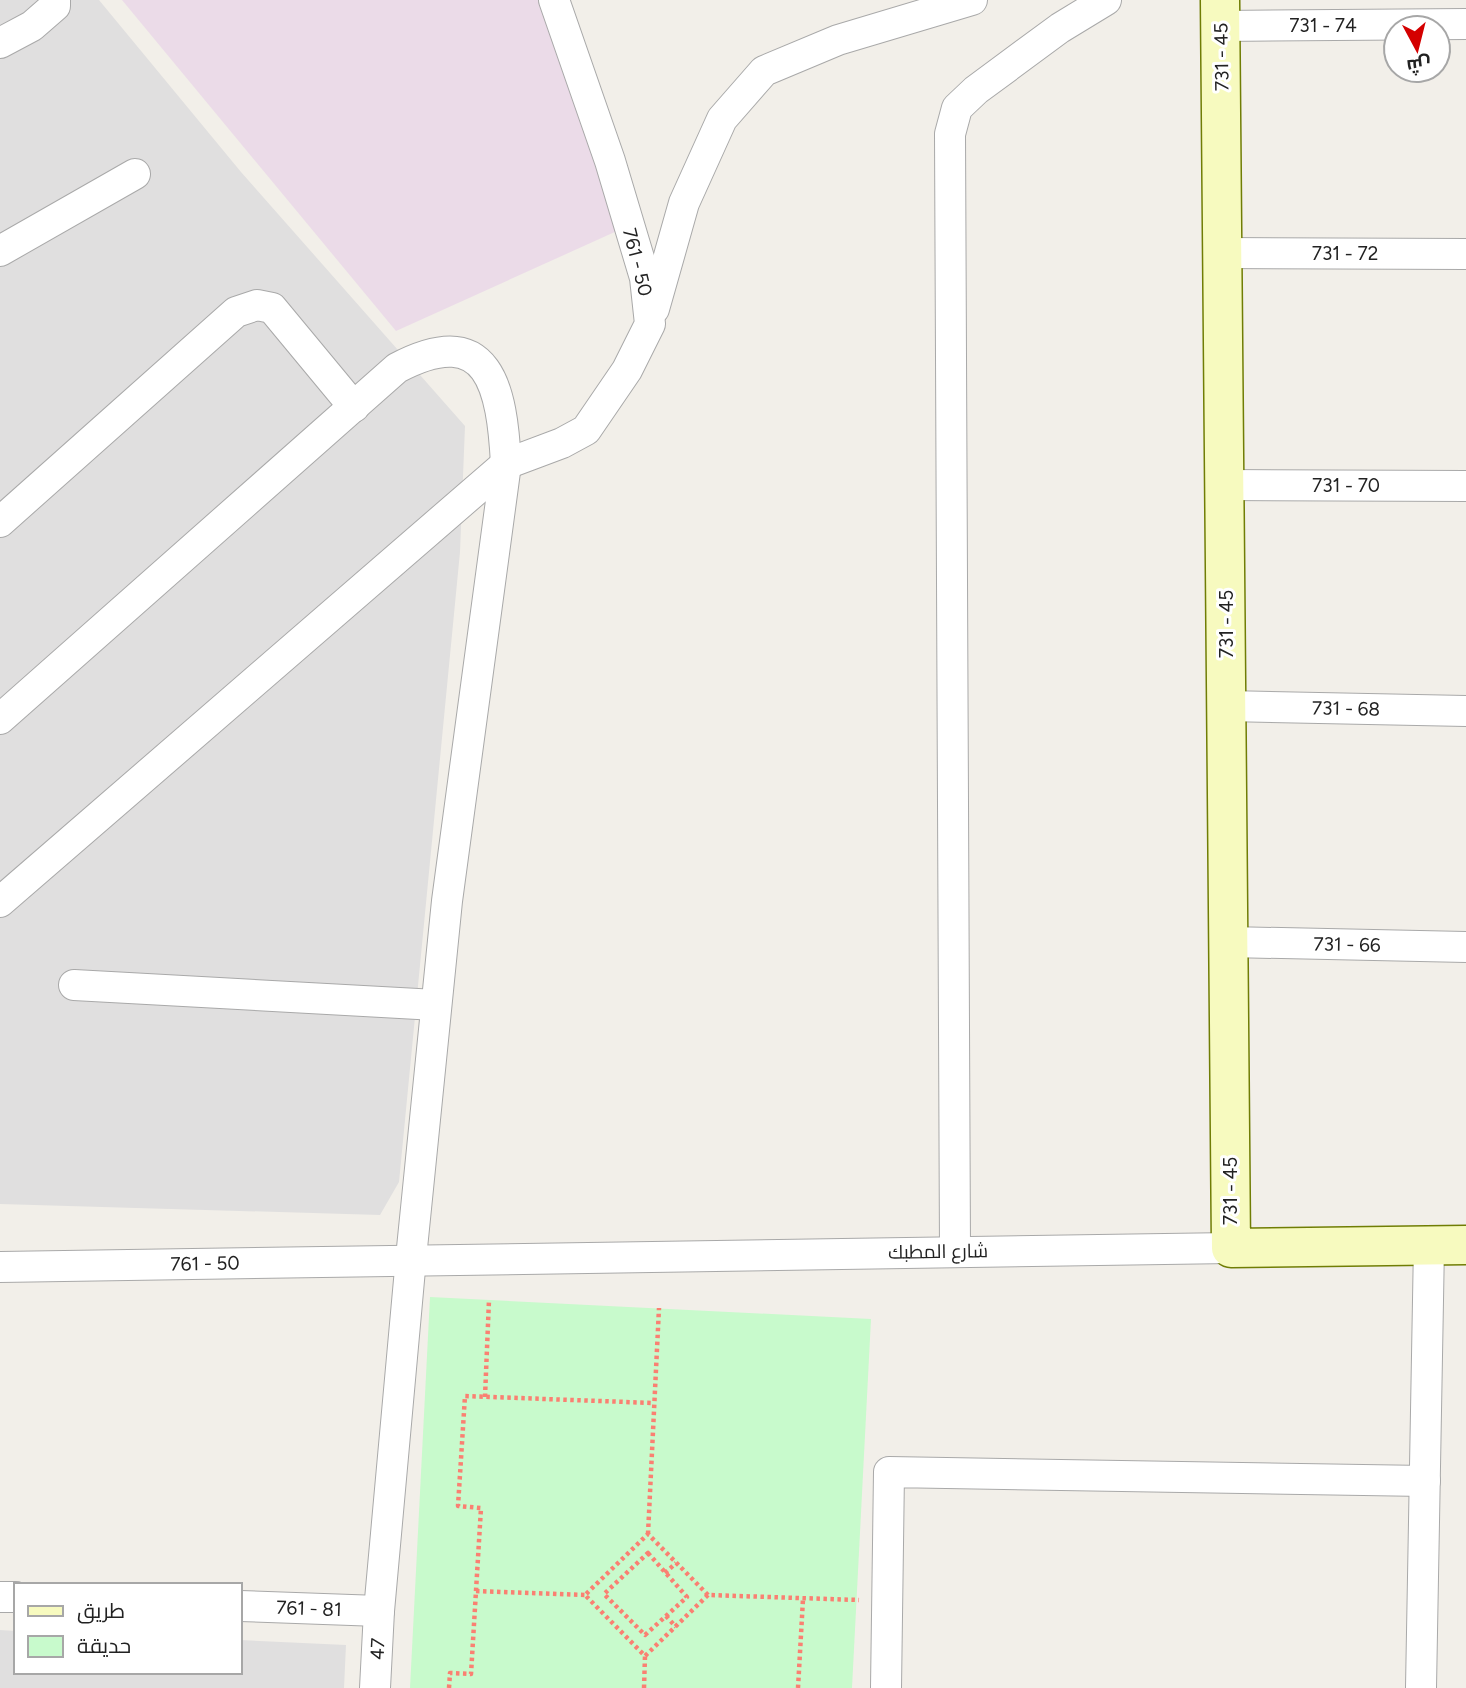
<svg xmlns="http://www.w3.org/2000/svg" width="1466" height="1688" font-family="Figtree,Cairo,sans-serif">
<rect width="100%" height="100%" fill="#f2efe9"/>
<!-- residential -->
<g fill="#e0dfdf">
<polygon points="0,0 99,0 241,172 465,426 460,552 399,1182 380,1215 0,1204"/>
<polygon points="0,1630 16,1631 16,1672 240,1672 240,1640 346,1645 344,1688 0,1688"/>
</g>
<!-- industrial -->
<polygon fill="#ebdbe8" points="122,0 563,0 628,226 396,331"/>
<!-- park -->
<polygon fill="#c8facc" points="430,1297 871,1319 852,1688 410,1688"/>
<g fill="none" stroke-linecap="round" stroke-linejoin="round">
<!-- street casing -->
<g stroke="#a9a9a9" stroke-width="32">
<g id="street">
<polyline points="1222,26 1466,24"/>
<polyline points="0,43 32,26 55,6 55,0"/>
<polyline points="0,251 135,174"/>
<polyline points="1223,253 1466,254"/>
<polyline points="654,309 684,203 722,119 764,71 838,40 972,0"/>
<polyline points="1225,485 1466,486"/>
<polyline points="0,522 236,312 257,305 272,308 354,407"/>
<polyline points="1227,706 1466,711"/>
<path d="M 0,719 L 397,368 C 490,319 502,389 506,464 L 447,901 L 411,1258 L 379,1611 L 375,1688"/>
<polyline points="0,902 506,464 562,443 586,430 627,370 650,324 645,278 610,161 554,0"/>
<polyline points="1229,942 1466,947"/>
<polyline points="74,985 436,1005"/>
<polyline points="955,1250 950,134 957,108 976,90 1060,28 1106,0"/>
<polyline points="0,1267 1231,1248"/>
<polyline points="0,1597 16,1597"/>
<polyline points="240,1606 379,1611"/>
<polyline points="886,1688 889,1472 1425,1481"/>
<polyline points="1421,1688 1429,1245"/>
</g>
</g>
<!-- secondary casing -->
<g stroke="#707d05" stroke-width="41">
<polyline id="secondary" points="1220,0 1231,1248 1466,1245"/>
</g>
<!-- path -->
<g stroke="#fa8072" stroke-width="4.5" stroke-dasharray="3.5 3.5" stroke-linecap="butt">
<polyline points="485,1397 489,1300"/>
<polyline points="648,1534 659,1308"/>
<polygon points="648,1553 687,1597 645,1635 604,1594"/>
<polyline points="665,1573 676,1563"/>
<polyline points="476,1591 585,1595"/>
<polyline points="708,1595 645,1656 585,1595 648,1534 708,1595 859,1600"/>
<polyline points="666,1616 676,1627"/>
<polyline points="449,1688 450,1673 471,1674 481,1508 458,1506 465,1396 653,1403"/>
<polyline points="644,1688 645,1656"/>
<polyline points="798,1688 803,1599"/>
</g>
<!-- street -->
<use href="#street" stroke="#fff" stroke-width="30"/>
<!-- secondary -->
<use href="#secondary" stroke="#f7fabf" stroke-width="38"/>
</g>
<g text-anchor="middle" stroke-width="6" stroke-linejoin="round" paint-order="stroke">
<!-- street labels -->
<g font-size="19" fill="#222" stroke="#fff">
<text x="1323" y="32">731 - 74</text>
<text transform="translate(1221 57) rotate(-91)" y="7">731 - 45</text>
<text x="1345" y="260">731 - 72</text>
<text transform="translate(638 262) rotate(76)" y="7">761 - 50</text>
<text x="1346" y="492">731 - 70</text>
<text transform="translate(1226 624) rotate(-90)" y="7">731 - 45</text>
<text transform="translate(1346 708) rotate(1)" y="7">731 - 68</text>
<text transform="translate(1347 944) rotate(1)" y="7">731 - 66</text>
<text transform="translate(1230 1191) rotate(-90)" y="7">731 - 45</text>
<text transform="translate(938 1251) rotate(-1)" y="7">شارع المطبك</text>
<text transform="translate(205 1263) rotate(-1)" y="7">761 - 50</text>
<text transform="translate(309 1608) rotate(2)" y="7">761 - 81</text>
<text transform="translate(377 1649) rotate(-87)" y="7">47</text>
</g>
</g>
<!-- legend -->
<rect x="14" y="1583" width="228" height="91" fill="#ffffff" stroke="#a7a7a7" stroke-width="2"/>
<rect x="28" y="1606" width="35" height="10" fill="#f7fabf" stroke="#a7a7a7" stroke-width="2"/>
<text x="77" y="1618" font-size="21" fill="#222222">طريق</text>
<rect x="28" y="1636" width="35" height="21" fill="#c8facc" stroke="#a7a7a7" stroke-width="2"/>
<text x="77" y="1653" font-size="21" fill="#222222">حديقة</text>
<!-- north arrow -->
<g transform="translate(1417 49) rotate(173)"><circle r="33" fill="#ffffff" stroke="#a7a7a7" stroke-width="2"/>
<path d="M0-5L12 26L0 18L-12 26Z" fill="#d40000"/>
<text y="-10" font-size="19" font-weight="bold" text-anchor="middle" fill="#222222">ش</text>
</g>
</svg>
